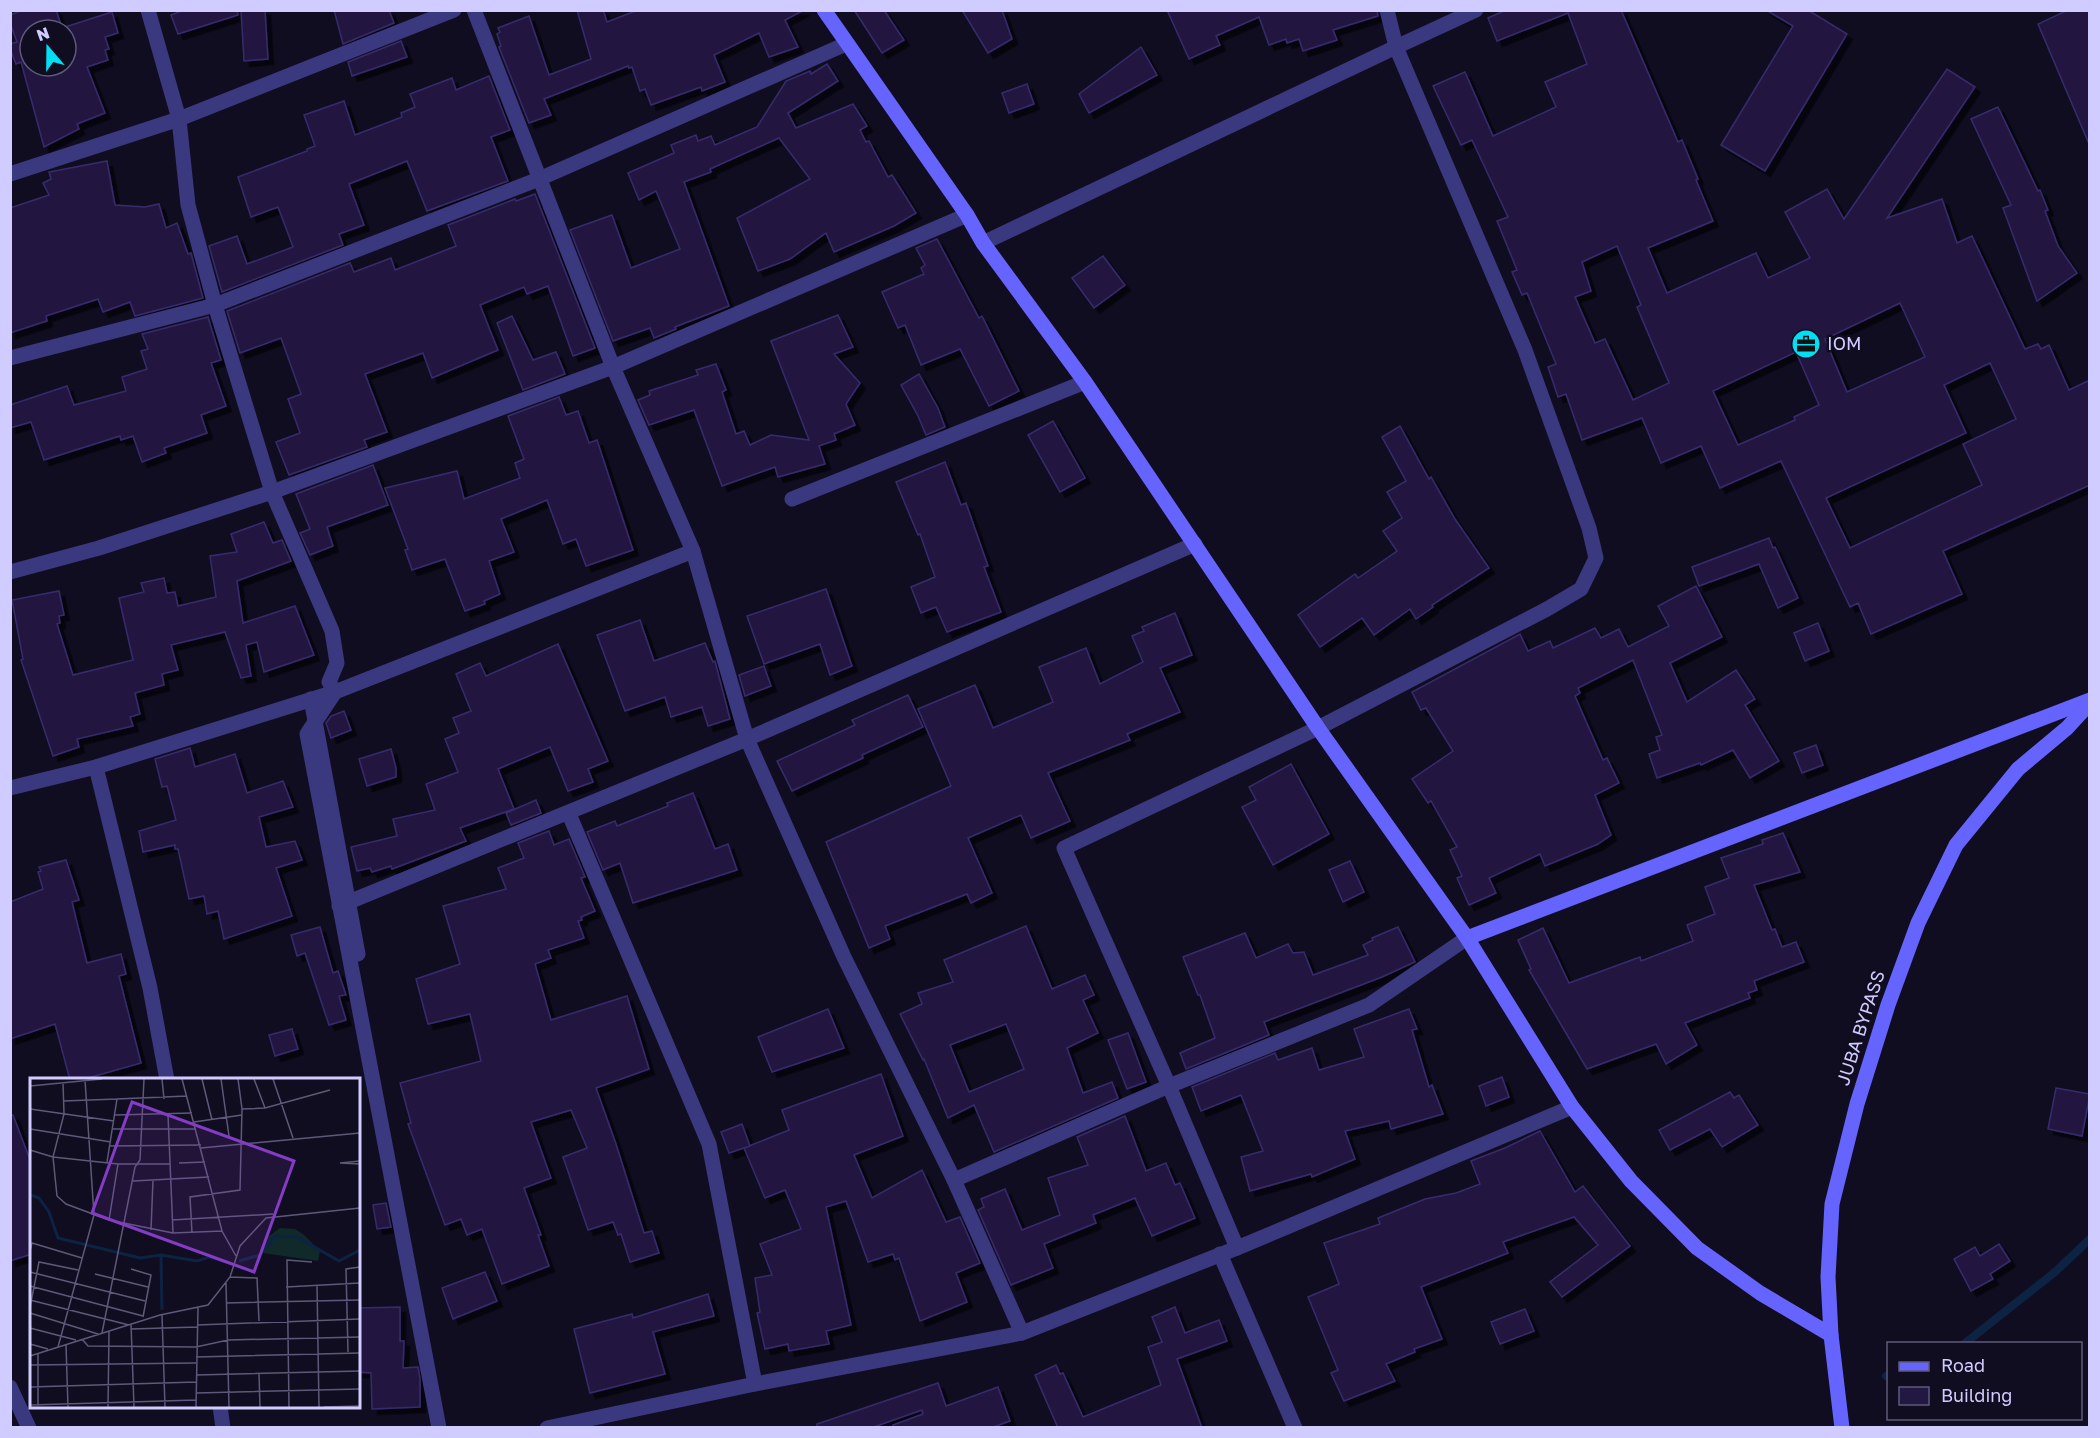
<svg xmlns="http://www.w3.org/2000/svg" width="2100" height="1438" font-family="'Golos Text',sans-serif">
<defs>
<filter id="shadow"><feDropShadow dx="5.5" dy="5.5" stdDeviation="0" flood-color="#0009"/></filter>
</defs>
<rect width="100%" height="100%" fill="#100d20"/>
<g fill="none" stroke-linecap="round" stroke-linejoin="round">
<!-- stream -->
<g stroke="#0c2344" stroke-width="8">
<polyline points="1964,1344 2055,1272 2090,1239"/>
<polyline points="1886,1376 1888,1375"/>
</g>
</g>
<!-- building -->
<g fill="#211941" stroke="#372b6c" stroke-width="1.5" fill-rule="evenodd" filter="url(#shadow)">
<path d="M 23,10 L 56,10 L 62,28 L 112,12 L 118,33 L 105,37 L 109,49 L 105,50 L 108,60 L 87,67 L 105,113 L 77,124 L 79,129 L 44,147 L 21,62 L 16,64 L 10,49 L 10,44 L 17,42 L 10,23 L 10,15 ZM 30,30 L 66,30 L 66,66 L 30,66 Z"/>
<polygon points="184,10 237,10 238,15 178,34 171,15"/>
<polygon points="241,10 265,10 268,59 244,61"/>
<polygon points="334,10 389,10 394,23 343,44"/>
<polygon points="577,10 603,10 607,22 638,10 804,10 785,20 798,47 769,57 759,33 714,55 725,82 702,91 701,87 651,105 645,89 640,91 632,67 629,68 628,66 544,99 551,115 529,123 499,47 501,46 497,34 500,32 498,28 529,16 549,75 591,59"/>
<polygon points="854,10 884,10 904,40 882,53"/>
<polygon points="962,10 1002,10 1012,39 988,53"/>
<polygon points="1167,10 1377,10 1378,16 1333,30 1337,40 1303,51 1299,39 1287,43 1286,39 1269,45 1259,17 1216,36 1220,45 1189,59"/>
<path d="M 1506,10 L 1621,10 L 1678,142 L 1682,140 L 1698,179 L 1696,180 L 1713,221 L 1648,248 L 1667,293 L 1756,253 L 1768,278 L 1810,258 L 1785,212 L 1827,189 L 1844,219 L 1947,69 L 1975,87 L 1887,218 L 1942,199 L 1957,243 L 1972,236 L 2025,349 L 2038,344 L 2041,349 L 2049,345 L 2069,390 L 2090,380 L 2090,485 L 1943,551 L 1962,594 L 1871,634 L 1858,603 L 1850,607 L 1781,461 L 1720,488 L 1701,446 L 1661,463 L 1642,418 L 1582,440 L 1566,394 L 1558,397 L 1548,367 L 1556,364 L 1527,293 L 1522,295 L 1512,272 L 1517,270 L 1497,221 L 1508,217 L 1472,140 L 1461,145 L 1433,86 L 1465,72 L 1493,136 L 1556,107 L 1545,82 L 1587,64 L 1568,13 L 1497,41 L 1488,18 ZM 1617,246 L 1641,305 L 1637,307 L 1669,383 L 1633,400 L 1605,339 L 1595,343 L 1575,297 L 1591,291 L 1582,262 ZM 1900,303 L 1925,357 L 1847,392 L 1825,339 ZM 1796,352 L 1819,405 L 1794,417 L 1795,420 L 1738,445 L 1713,391 ZM 1990,363 L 2016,419 L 1963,444 L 1982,485 L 1850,548 L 1826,498 L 1966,433 L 1944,385 Z"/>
<polygon points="1766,10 1808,10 1847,34 1765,171 1721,145 1793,26"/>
<polygon points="2068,10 2090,10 2089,144 2038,24"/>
<polygon points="401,41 407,57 352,76 348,62"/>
<polygon points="1141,47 1157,75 1089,113 1079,94"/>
<polygon points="827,64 838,81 788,113 796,128 853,104 867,126 860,130 866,142 869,141 888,177 892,175 916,213 894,226 834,252 826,233 790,259 758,271 737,218 810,179 779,138 710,169 711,172 684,182 729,306 675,327 676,329 654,338 650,328 613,341 570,230 612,215 631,268 680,249 656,191 639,200 628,173 674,153 671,145 696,135 698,141 711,136 715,145 757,127 786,81 810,71 811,74"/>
<polygon points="489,76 510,130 491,137 508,181 427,211 407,161 349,184 364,225 339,234 343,245 222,292 209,246 237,236 247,264 293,247 278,207 251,217 238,177 307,151 307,149 315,146 304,115 344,101 355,135 402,117 401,113 415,107 410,94 452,78 456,90"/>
<polygon points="1027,84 1034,104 1009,113 1002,93"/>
<polygon points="1998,107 2038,191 2040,190 2048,210 2045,211 2058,246 2077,273 2037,301 2003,208 2011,205 1971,119"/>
<polygon points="107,161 115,205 145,207 159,204 166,228 177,223 188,254 191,253 203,298 135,316 130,302 103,312 98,299 46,316 47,321 10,333 10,208 49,195 43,183 51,179 49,172"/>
<polygon points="535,194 595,348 573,356 548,286 527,294 524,287 480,305 498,350 432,378 423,353 365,374 387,432 364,440 367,447 289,475 276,442 300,433 288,399 301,394 281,338 240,353 227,311 350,263 354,272 391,258 395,270 456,246 448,225 515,199 516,201"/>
<polygon points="937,239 979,318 982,316 1019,391 989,406 960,349 921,365 905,325 898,328 882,292 924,274 921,268 925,265 916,248"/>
<polygon points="1103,256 1125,285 1094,308 1072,278"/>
<polygon points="838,315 853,347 834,354 860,383 846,404 855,425 834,434 836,440 819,446 825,464 778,477 775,467 722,486 694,410 649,425 638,400 650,395 649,391 698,375 696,370 716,364 726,390 722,392 736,434 744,431 750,445 771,435 809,440 771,341"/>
<polygon points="512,316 533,360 556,352 565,374 523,390 497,323"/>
<polygon points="208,317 221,360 211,363 226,406 201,415 207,433 164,448 166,453 142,462 133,436 121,440 120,436 44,460 31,422 10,428 10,405 67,386 74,405 126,391 122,377 147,369 141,351 148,349 142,334"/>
<polygon points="919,374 938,408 945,427 926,435 918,416 901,385"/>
<polygon points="559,397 566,415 578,411 589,443 597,440 633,550 586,566 576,539 563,544 547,500 501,519 514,552 489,561 500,594 484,601 485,604 465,611 445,559 412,570 405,550 408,549 385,488 457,471 464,499 520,478 515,463 524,459 508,416"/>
<polygon points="1053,421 1085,478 1060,492 1028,435"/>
<polygon points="1400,426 1429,479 1431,477 1455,519 1489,568 1432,605 1433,607 1416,619 1410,609 1374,635 1362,618 1320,647 1298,615 1355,574 1358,578 1397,551 1383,531 1402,518 1387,492 1406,481 1382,437"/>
<polygon points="945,462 961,505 966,503 988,566 984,567 1001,612 947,632 936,607 921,613 911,587 935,577 920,534 918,535 896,482"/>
<polygon points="373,465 388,505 327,527 333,546 310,555 300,533 310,529 296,494"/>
<polygon points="264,522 273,543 282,540 291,561 237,581 243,623 295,606 314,655 264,672 257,642 246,645 251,676 241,678 225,632 171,645 178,670 162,674 164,685 135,693 140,714 130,717 133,726 77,739 79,747 53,756 21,660 23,659 12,600 59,591 64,615 59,616 60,623 57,624 73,675 133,660 119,598 144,592 141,583 164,578 167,593 175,592 178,606 216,597 210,556 237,552 231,534"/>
<polygon points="1769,538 1773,548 1775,547 1798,598 1778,608 1759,564 1699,586 1692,567"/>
<polygon points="1696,586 1722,637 1670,663 1687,702 1736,670 1755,699 1745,705 1779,761 1750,778 1733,750 1701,765 1700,763 1657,778 1649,754 1660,750 1656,737 1662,735 1633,660 1578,688 1580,693 1575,696 1603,760 1607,758 1619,783 1595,795 1611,835 1598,844 1545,866 1540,854 1489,878 1496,893 1469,905 1457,878 1462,876 1450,850 1457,847 1431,801 1428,803 1412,779 1453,751 1426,708 1421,710 1412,692 1520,634 1528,651 1550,641 1553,648 1595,628 1601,638 1619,629 1628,647 1669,626 1658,606"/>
<polygon points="826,589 852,666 830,675 820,644 764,664 747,616"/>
<polygon points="1175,613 1192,655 1160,668 1180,712 1127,734 1130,740 1048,773 1070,821 1031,838 1021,815 968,838 992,893 971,903 967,894 885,926 890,939 869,948 826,842 951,786 918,709 975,685 993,728 1053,702 1039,667 1086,648 1100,684 1143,662 1132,636 1144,631 1142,627"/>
<polygon points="640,620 654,661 705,643 713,662 715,661 730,719 708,726 702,707 671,717 665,697 625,711 597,635"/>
<polygon points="1818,623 1829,651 1805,661 1794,633"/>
<polygon points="558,644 608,761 588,769 593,782 568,791 550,747 498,769 514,809 460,828 466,841 392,869 391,866 372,872 370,868 357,871 351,847 397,836 393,819 435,810 426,784 458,772 445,739 459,733 453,718 471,711 456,674 480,663 486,676"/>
<polygon points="764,666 771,686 745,696 739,675"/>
<polygon points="908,695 923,727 862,755 863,758 792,791 777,761 855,725 852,720"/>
<polygon points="344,711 351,730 331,738 326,723 331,716"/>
<polygon points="1816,745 1823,765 1802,773 1794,753"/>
<polygon points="190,748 195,767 235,754 247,793 283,781 293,807 259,817 266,847 295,841 302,860 276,868 292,916 224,939 218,911 207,914 204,896 189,899 178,849 175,849 175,845 143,852 139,831 176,820 167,786 162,787 155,759"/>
<polygon points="391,749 396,768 396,777 367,786 359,759"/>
<polygon points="1291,764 1329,834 1273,865 1242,807 1256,800 1249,787"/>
<polygon points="693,793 715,849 728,844 737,870 633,903 620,863 603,870 587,832 615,821 617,826 668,806 667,803"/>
<polygon points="536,800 541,813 511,825 506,813"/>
<polygon points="549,831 554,845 569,839 585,877 581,878 595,911 581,917 582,920 578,921 584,938 548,950 551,958 535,964 551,1020 627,996 649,1069 596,1088 616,1144 644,1233 652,1231 659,1253 630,1262 621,1234 618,1235 613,1222 588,1230 563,1157 587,1148 571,1110 531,1122 551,1178 524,1188 541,1235 538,1235 549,1266 502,1284 482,1229 467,1235 461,1219 445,1225 408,1124 411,1123 400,1083 481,1061 470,1014 428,1024 416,979 460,964 443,906 506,889 498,868 524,858 518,843"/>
<polygon points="1783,833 1800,872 1754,885 1772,930 1775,929 1782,947 1796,942 1804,962 1754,981 1757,990 1748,993 1750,998 1685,1023 1697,1045 1666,1064 1656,1044 1587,1069 1529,970 1531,969 1518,940 1543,928 1569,983 1640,957 1641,961 1693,941 1687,925 1715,914 1705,887 1729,878 1721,858 1763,844 1762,840"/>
<polygon points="66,860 79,900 72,902 87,963 121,954 126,974 119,976 141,1063 81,1080 70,1080 55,1024 10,1039 10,902 43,889 38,872 41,871 39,867"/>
<polygon points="1350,861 1364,892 1343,902 1329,870"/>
<path d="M 1026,926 L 1052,989 L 1085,975 L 1094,995 L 1083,1000 L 1098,1033 L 1067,1048 L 1083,1093 L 1112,1082 L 1118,1098 L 994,1152 L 974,1105 L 948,1118 L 924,1059 L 923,1060 L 900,1014 L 922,1004 L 918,993 L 953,982 L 944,960 ZM 1006,1024 L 1024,1069 L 969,1092 L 950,1045 Z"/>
<polygon points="320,927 333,973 338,971 346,995 339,996 346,1020 329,1025 305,953 297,956 291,935"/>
<polygon points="1398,927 1415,962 1382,977 1264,1022 1269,1035 1186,1069 1180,1053 1215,1038 1200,995 1198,995 1183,957 1245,933 1256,958 1288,944 1293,953 1304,952 1313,975 1368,955 1363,945 1373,940 1372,938"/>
<polygon points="828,1009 844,1048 772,1072 758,1037"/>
<polygon points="1409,1009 1417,1029 1412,1030 1429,1087 1432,1085 1443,1114 1391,1129 1389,1121 1345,1131 1355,1159 1312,1177 1311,1174 1250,1191 1241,1157 1263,1151 1241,1095 1201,1111 1192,1087 1275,1053 1278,1060 1312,1048 1319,1070 1364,1057 1354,1029"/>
<polygon points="292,1029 298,1049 275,1056 269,1035"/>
<polygon points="1128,1033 1146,1082 1127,1089 1108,1040"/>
<polygon points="881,1074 903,1136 854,1155 872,1198 922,1170 946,1222 960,1217 980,1263 956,1273 967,1302 920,1321 899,1258 895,1260 893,1254 868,1262 846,1201 826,1207 851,1325 826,1331 829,1344 789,1351 788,1344 765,1349 757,1313 760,1312 755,1278 772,1275 760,1244 801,1229 785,1190 765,1198 744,1148 789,1130 782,1110"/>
<polygon points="1502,1077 1509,1097 1486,1106 1479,1086"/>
<polygon points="2056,1088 2090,1094 2082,1136 2048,1129"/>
<polygon points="1730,1092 1734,1098 1739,1095 1758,1125 1722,1147 1710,1129 1670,1150 1659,1130"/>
<polygon points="10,1115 13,1115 32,1165 32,1254 10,1261"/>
<polygon points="1125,1116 1146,1171 1166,1163 1175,1185 1180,1183 1195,1218 1152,1236 1135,1198 1093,1215 1096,1223 1044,1244 1053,1268 1011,1285 978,1210 984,1207 981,1199 1005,1189 1022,1230 1060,1215 1048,1178 1088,1165 1077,1137"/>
<polygon points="742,1124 750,1146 729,1153 721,1132"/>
<polygon points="1540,1131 1575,1192 1583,1186 1630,1246 1562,1297 1550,1282 1598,1245 1574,1217 1503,1242 1508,1253 1421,1287 1442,1339 1414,1349 1415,1352 1386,1364 1395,1381 1344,1401 1331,1373 1338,1370 1308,1297 1339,1284 1324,1243 1380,1224 1378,1218 1425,1199 1456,1193 1480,1184 1471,1161 1505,1148"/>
<polygon points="386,1203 391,1227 377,1229 373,1205"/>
<polygon points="1999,1244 2010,1261 1990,1274 1993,1279 1971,1291 1954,1259 1975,1247 1980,1256"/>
<polygon points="485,1272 497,1301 453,1319 442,1288"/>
<polygon points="708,1294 714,1316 653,1332 665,1374 590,1393 574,1329 632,1314 633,1318"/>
<polygon points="400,1307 400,1341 404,1341 403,1368 418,1367 420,1379 420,1407 372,1409 371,1373 358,1372 358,1308"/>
<polygon points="1175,1307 1185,1333 1219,1320 1227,1341 1177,1359 1202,1428 1058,1428 1035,1375 1056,1365 1060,1374 1063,1373 1083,1417 1161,1385 1148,1347 1162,1342 1152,1317"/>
<polygon points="1525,1309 1534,1331 1500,1344 1491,1322"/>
<polygon points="938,1383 946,1406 998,1387 1010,1421 991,1428 893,1428 893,1425 923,1414 922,1410 871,1428 817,1428 817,1424"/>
</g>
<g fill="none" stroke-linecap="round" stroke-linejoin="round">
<!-- street -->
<g stroke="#3a387f" stroke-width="15">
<polyline points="148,10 179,119 188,205 215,305 272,492 332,631 337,663 329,682 335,692 307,734 439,1428"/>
<polyline points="474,10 613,367 693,551 747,739 844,957 954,1180 1022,1333 1237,1248 1572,1107"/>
<polyline points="10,174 179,119 454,10"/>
<polyline points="983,243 1396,47 1476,10"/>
<polyline points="10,358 215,305 539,179 846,44"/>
<polyline points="792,499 1085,382"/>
<polyline points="10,572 99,548 272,492 613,367 967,215"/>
<polyline points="311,699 358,954"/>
<polyline points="96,767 150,988 167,1080"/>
<polyline points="10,788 96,767 335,692 693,551"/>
<polyline points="569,814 709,1144 755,1384"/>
<polyline points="339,906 747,739 1195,544"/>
<polyline points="954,1180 1169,1086 1369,1005 1467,938"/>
<polyline points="1237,1248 1169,1086 1064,848 1318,728 1547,609 1581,589 1596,558 1589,528 1525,350 1396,47 1387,10"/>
<polyline points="1220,1254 1295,1428"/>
<polyline points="10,1387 29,1428"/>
<polyline points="220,1406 223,1428"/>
<polyline points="547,1428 755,1384 1022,1333"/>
</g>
<!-- secondary -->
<g stroke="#6664fe" stroke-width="15">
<polyline points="824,10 967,215 983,243 1085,382 1318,728 1467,938 1572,1107 1631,1181 1697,1248 1760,1293 1831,1335"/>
<polyline points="1467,938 2090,700"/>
<polyline points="1842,1428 1831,1335 1828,1277 1832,1204 1857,1104 1888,1005 1918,923 1956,845 2018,769 2067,728 2090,703"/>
</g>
</g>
<!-- icons -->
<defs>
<g id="office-disc" transform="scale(1.5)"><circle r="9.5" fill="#02dff5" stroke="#100d20"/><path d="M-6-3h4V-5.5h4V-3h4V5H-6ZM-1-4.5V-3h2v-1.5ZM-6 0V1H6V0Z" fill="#111"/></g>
</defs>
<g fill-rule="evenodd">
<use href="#office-disc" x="1806" y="344"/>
</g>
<g text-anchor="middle" stroke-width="5" stroke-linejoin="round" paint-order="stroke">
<!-- poi labels -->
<g font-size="18" fill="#d1ccff" stroke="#100d20" text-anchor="start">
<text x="1827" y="350">IOM</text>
</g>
<!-- street labels -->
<g font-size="18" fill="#d1ccff" stroke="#100d20">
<text transform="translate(1861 1028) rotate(-72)" y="6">JUBA BYPASS</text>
</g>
</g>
<!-- overview -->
<g transform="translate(30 1078)">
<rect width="330" height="330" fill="#100d20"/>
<path d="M 250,150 L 265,151 L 274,157 L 290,173 L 288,183 L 233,175 L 239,158 Z" fill="#102a29"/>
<path fill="none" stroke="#0c2344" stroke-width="3" d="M 1,117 L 9,120 L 19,134 L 28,160 L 110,180 L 131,177 L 167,183 L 179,179 L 200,185M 131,177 L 132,232M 209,183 L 230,177 L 245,158 L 267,159 L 309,183 L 330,172"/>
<path fill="none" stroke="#5d5979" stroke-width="1.5" d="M 132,1 L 134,21M 152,1 L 192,153 L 206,178M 172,1 L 182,42M 191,1 L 199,58M 224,1 L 235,30M 243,1 L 263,60M 33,4 L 34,36 L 23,79 L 27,118 L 36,126 L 79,142 L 143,155M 0,8 L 72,1M 33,23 L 87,21M 0,31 L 84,43M 212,31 L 235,30 L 300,12M 85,37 L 162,35M 138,37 L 143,155 L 192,153M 164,44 L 212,37M 0,51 L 81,64M 83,51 L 166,51M 80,68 L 171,67M 171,70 L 330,55M 0,72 L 23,79 L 88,86 L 140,86M 330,83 L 310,85 L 330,86M 77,84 L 87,21 L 157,18M 149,85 L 175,84M 330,88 L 330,116M 103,103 L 179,99M 79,142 L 88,86M 142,142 L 243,136M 121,152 L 123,102M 162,155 L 160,119 L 210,112 L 212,31 L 208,1M 0,173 L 2,165 L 52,180M 101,191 L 121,197 L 113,239M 0,194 L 115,223M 65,196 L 118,209M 200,199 L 227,200 L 229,243M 196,205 L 199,329M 287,207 L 289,329M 0,208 L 113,238M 256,209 L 330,205M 0,222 L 99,247M 196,225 L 330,222M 0,229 L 9,184 L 48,192M 0,235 L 68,256M 132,237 L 135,329M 101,246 L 104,329M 167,247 L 330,241M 0,250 L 46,262M 101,251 L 167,249M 72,255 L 105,89 L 110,82 L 114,1M 52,261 L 58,268 L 166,269 L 198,262 L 330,259M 0,266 L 18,271M 36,267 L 38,329M 28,269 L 64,137 L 55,2M 318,274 L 316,191 L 330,189M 8,276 L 8,328M 0,278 L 130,237 L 178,227 L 200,199 L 210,168 L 236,140 L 330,130M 166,279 L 330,275M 0,287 L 166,285M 229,296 L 230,329M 166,297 L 330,293M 0,309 L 166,304M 166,315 L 330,311M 0,327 L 166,322M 78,329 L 79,254M 166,329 L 168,230M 259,329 L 257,182 L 282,184M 294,329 L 330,328"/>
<path fill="#843cc5" fill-opacity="0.15" stroke="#843cc5" stroke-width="3" d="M 102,24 L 264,83 L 224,194 L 62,135 Z"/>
<rect width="330" height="330" fill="none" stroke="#d1ccff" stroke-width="3"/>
</g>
<!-- border -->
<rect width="2100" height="1438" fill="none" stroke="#d1ccff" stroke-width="24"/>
<!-- legend -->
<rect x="1887" y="1342" width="195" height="78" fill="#100d20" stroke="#5d5979" stroke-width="1.5"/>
<rect x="1899" y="1362" width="30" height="9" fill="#6664fe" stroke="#5d5979" stroke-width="1.5"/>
<text x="1941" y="1372" font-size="18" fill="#d1ccff">Road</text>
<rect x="1899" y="1387" width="30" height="18" fill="#211941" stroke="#5d5979" stroke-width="1.5"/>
<text x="1941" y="1402" font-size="18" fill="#d1ccff">Building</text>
<!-- north arrow -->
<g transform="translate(48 48) rotate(340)"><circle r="28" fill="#100d20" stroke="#5d5979" stroke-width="1.5"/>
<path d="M0-4.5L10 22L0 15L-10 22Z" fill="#02dff5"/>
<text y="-9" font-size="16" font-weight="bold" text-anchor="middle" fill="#d1ccff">N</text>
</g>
</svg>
